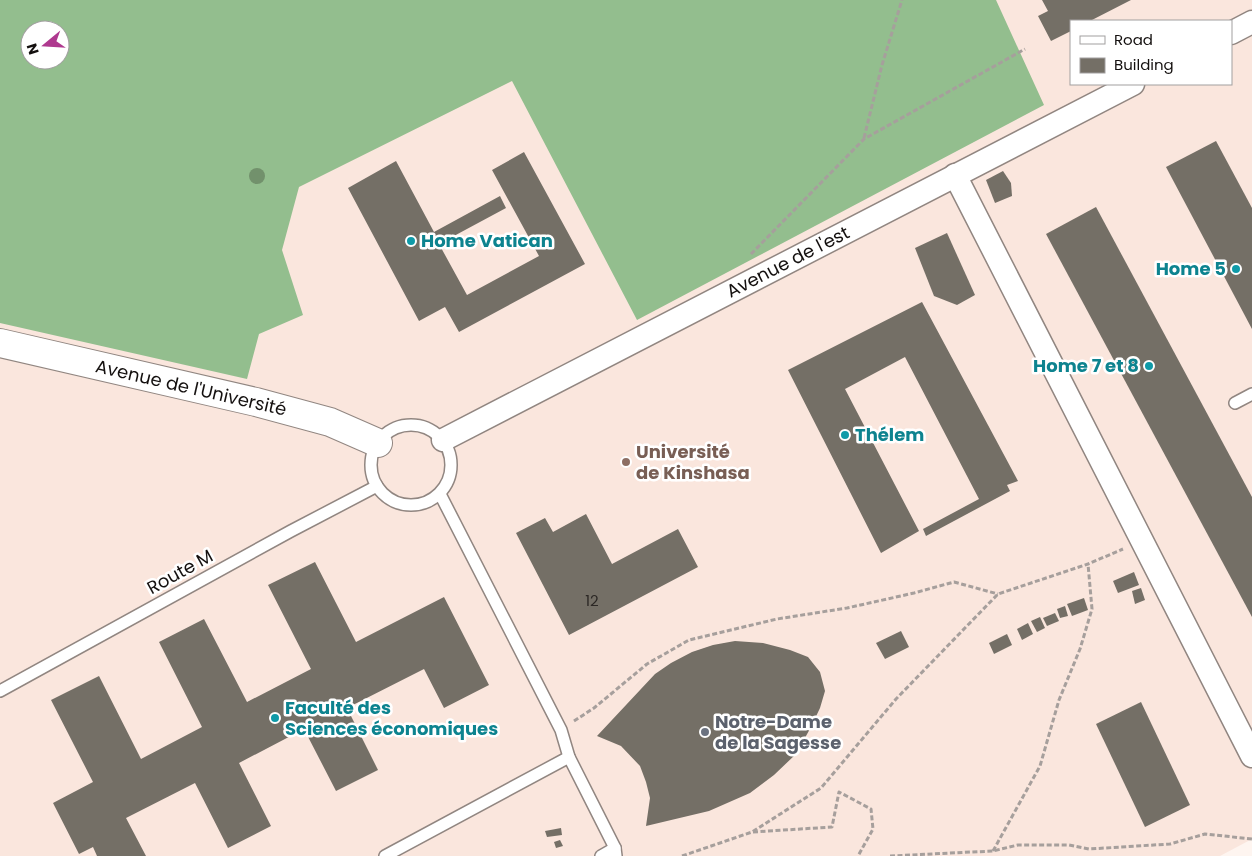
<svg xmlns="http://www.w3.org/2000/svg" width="1252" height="856" font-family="Poppins,sans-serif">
<rect width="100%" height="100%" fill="#fef5f0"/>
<!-- built -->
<path fill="#fae6dd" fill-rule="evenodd" d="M 0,0 L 1252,0 L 1252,839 L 1220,856 L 0,856 ZM 1071,21 L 1231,21 L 1231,84 L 1071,84 ZM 30,30 L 60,30 L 60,60 L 30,60 Z"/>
<!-- forest -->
<path fill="#93be8e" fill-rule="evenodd" d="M 0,0 L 996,0 L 1044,105 L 637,320 L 512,81 L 299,187 L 282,250 L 303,315 L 259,334 L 247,379 L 0,323 ZM 30,30 L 60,30 L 60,60 L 30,60 Z"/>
<!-- building -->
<g fill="#746f66">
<polygon points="1042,0 1131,0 1090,21 1071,21 1071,31 1051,41 1038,16 1048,11"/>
<polygon points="1216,141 1252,208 1252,329 1166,167"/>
<polygon points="524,152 585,264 459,332 445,307 419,321 348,188 396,161 434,232 500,196 506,208 439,244 467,295 539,256 492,170"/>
<polygon points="1003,171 1011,183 1012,196 995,203 986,180"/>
<polygon points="1096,207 1252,497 1252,617 1046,234"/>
<polygon points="947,233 975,295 957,305 934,296 915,248"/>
<polygon points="922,302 1018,481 1007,485 1010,491 926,536 923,529 979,499 905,357 845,389 919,531 881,553 788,370"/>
<polygon points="586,514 612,564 678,529 698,567 569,635 516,533 545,518 553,532"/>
<polygon points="315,562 356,642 444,597 489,685 444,708 424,669 347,708 378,770 336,791 304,729 239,763 271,826 228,848 195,783 126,818 146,856 97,856 93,847 79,854 53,803 93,782 51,700 99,676 141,759 202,727 159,642 204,619 247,702 311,669 268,585"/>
<polygon points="1134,572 1139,585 1118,593 1113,581"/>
<polygon points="1141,588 1145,600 1135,604 1132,591"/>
<polygon points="1084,598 1088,610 1072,616 1067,604"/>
<polygon points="1065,606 1068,616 1060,618 1057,609"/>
<polygon points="1055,613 1059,621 1047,626 1043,618"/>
<polygon points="1040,617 1045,628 1037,632 1031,621"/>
<polygon points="1028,623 1033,634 1022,640 1017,629"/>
<polygon points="901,631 909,647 885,659 876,643"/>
<polygon points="1007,634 1012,645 994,654 989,643"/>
<polygon points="735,641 763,643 790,650 808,657 820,672 825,691 820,708 811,727 796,754 774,775 750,793 709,811 646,826 650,798 646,782 640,766 621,746 597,736 655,674 671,663 692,652 713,645"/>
<polygon points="1141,702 1190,805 1145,827 1096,724"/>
<polygon points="561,828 562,835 547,837 545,831"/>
<polygon points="560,840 563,846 556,848 554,842"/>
</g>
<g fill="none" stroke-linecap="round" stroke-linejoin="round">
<!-- service casing -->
<g stroke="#918681" stroke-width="14">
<g id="service">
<polyline points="1235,403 1252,394"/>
<circle cx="411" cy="465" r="40"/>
<polyline points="440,494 561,730 569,757 615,848 616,856"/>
<polyline points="0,691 291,531 377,486"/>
<polyline points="385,856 569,757"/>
<polyline points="601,856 615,848"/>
</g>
</g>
<!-- minor casing -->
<g stroke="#918681" stroke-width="25">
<g id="minor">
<polyline points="1231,33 1252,22"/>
<polyline points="955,175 1252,756"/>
<polyline points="443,440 1133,84"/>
</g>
</g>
<!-- tertiary casing -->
<g stroke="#918681" stroke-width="30">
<polyline id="tertiary" points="0,343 256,402 330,422 378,443"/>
</g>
<!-- path -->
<g stroke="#a69f9c" stroke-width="3" stroke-dasharray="5 2.5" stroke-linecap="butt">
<polyline points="864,138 882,65 902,0"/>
<polyline points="751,254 864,139 1025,49"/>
<polyline points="574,721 594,708 647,664 689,640 777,619 847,608 914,593 954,582 998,594"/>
<polyline points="753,832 832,827 839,792 871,809 873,829 858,856"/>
<polyline points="993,851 1040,766 1059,700 1080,649 1092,609 1088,564"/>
<polyline points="682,856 752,832 821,788 896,699 998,594 1088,564 1123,549"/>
<polyline points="890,856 993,851 1018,845 1069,845 1089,849 1170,844 1205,834 1252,839"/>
</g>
<!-- service -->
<use href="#service" stroke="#fff" stroke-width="11"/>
<!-- minor -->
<use href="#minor" stroke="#fff" stroke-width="22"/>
<!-- tertiary -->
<use href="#tertiary" stroke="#fff" stroke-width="28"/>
</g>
<!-- trees -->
<circle fill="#72916c" cx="257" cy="176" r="8"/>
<!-- markers -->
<g fill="#0f9aa8" stroke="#fff" stroke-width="2">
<circle cx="411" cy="241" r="5"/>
<circle cx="1236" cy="269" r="5"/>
<circle cx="1149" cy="366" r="5"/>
<circle cx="845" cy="435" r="5"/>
<circle cx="275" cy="718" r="5"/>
</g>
<circle fill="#8d6e63" stroke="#fff" stroke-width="2" cx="626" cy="462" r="5"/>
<circle fill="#6b7280" stroke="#fff" stroke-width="2" cx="705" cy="732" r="5"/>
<g text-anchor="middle" stroke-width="5" stroke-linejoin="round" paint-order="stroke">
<!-- number labels -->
<g font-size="15" fill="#2c2825">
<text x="592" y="606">12</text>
</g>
<!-- culture labels -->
<g font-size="18" font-weight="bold" fill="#0d838f" stroke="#fff" text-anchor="start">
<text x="421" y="247">Home Vatican</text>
<text x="1226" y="275" text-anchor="end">Home 5</text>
<text x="1139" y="372" text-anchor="end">Home 7 et 8</text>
<text x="855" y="441">Thélem</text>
<text x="285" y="714">Faculté des<tspan x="285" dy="21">Sciences économiques</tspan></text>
</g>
<!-- street labels -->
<g font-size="18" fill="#14100f" stroke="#fff">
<text transform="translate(788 262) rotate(-27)" y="6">Avenue de l'est</text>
<text transform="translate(191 388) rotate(13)" y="6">Avenue de l'Université</text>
<text transform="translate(180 572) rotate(-29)" y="6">Route M</text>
</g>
<!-- education labels -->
<g font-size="18" font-weight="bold" fill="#785e54" stroke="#fff" text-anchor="start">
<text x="636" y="458">Université<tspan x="636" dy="21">de Kinshasa</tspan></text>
</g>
<!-- worship labels -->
<g font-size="18" font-weight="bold" fill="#5b616d" stroke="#fff" text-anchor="start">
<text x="715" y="728">Notre-Dame<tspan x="715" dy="21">de la Sagesse</tspan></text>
</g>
</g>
<!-- legend -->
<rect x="1070" y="20" width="162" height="65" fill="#ffffff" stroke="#a19f9f"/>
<rect x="1080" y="36" width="25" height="8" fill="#ffffff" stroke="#a19f9f"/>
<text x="1114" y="45" font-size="15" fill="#14100f">Road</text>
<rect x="1080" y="58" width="25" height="15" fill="#746f66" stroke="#a19f9f"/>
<text x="1114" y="70" font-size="15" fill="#14100f">Building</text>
<!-- north arrow -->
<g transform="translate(45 45) rotate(252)"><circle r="24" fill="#ffffff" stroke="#a19f9f"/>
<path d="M0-4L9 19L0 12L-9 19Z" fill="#af398f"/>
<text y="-8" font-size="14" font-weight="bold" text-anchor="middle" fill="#14100f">N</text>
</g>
</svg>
